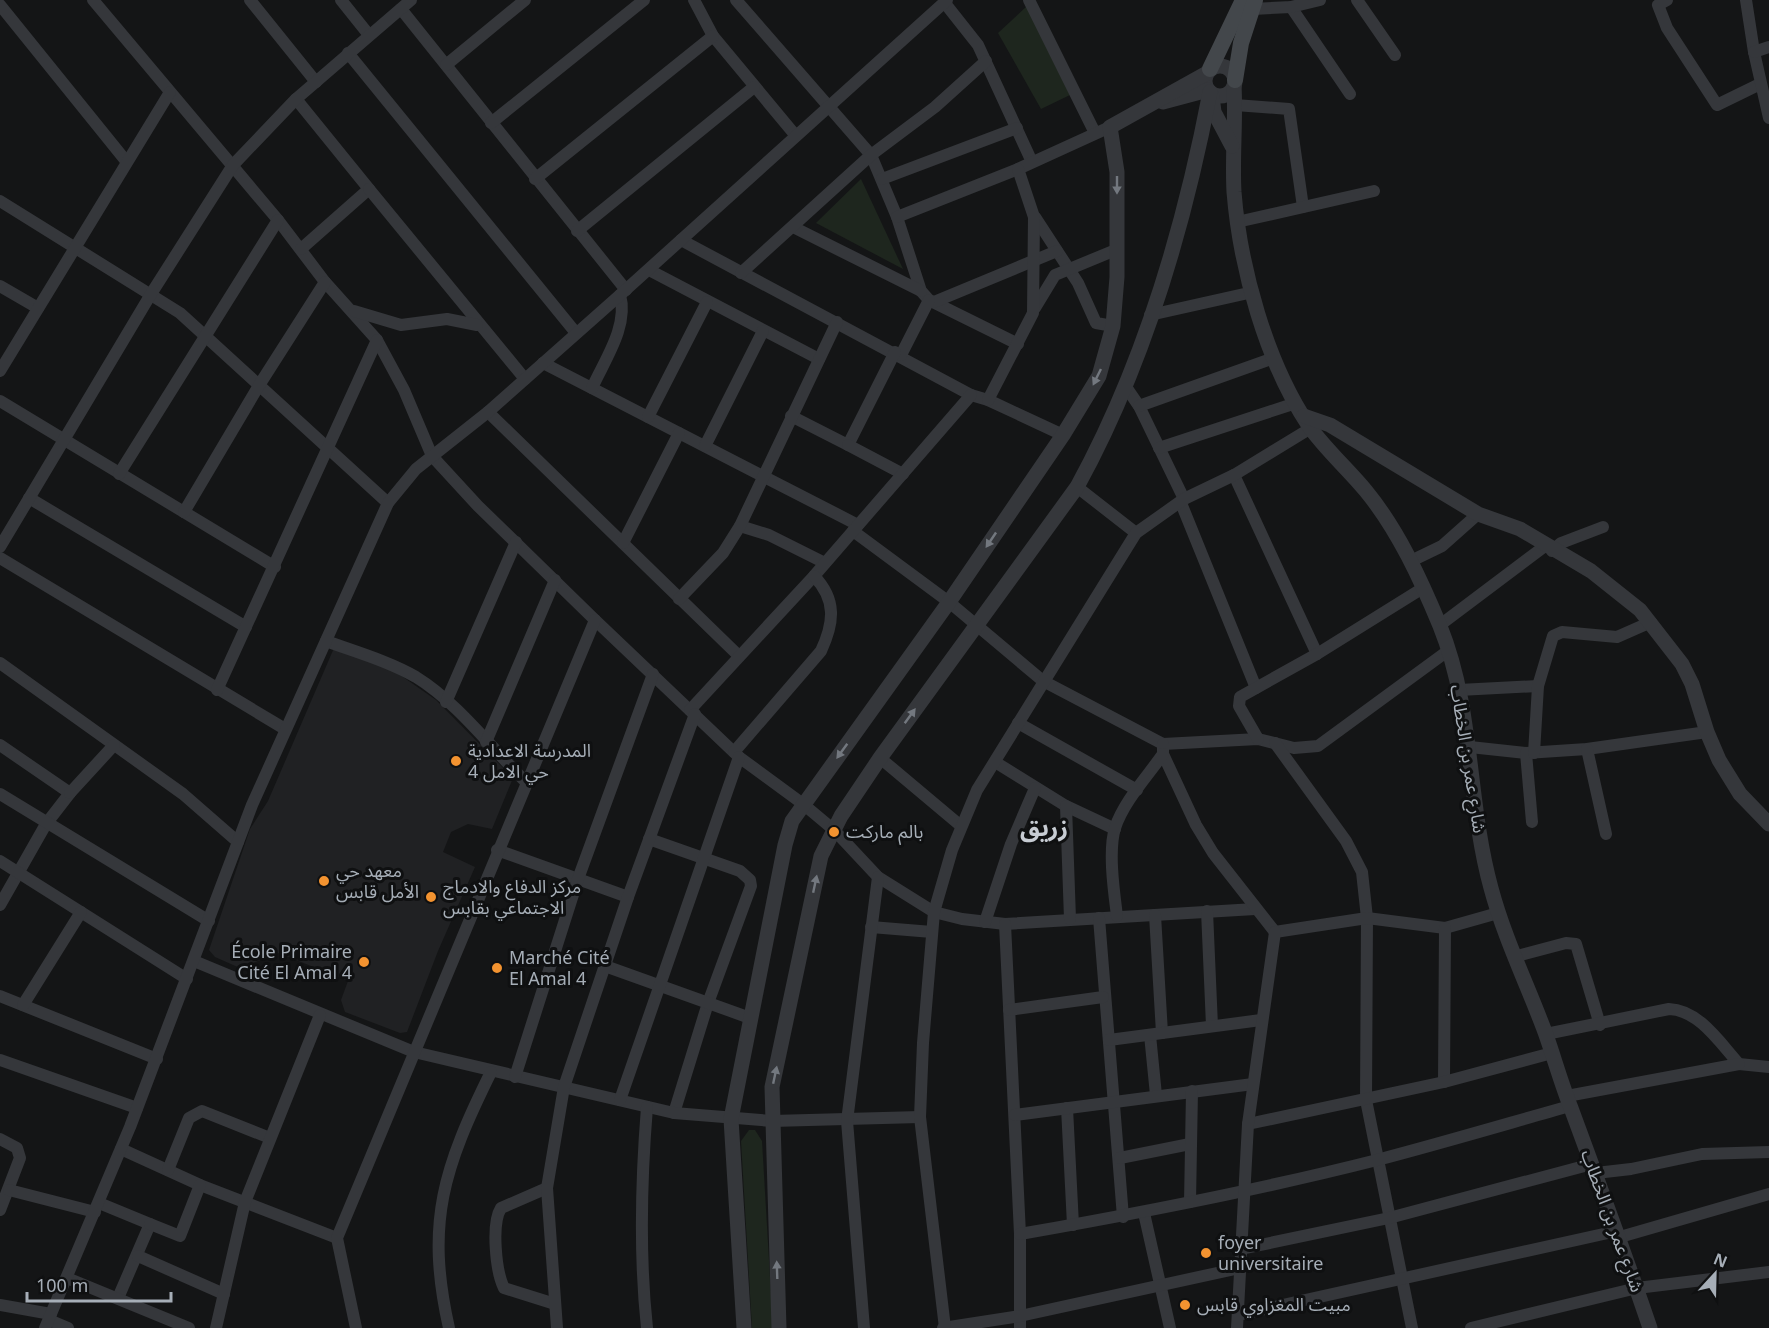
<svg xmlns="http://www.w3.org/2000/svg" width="1769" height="1328" font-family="'Noto Sans','Noto Sans Arabic',sans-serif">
<rect width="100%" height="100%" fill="#141516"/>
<!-- built -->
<polygon fill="#202123" points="334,648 393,670 436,700 513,778 492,829 468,824 451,832 443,852 475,867 438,951 407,1032 400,1033 345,1012 341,1000 348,981 279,953 240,968 215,957 209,950 250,829 268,801"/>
<!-- green -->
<g fill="#1e261e">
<polygon points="1027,6 1070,95 1041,109 998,33"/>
<polygon points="861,179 903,269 816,223"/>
<polygon points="749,1130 755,1130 762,1141 773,1328 752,1328 741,1141"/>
</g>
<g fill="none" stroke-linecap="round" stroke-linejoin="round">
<!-- minor -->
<g stroke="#35373b" stroke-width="12">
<polyline points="93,0 278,220 325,282 377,340 404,390 432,456 478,506 595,620 739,757 803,804 834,830 878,877 934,912 962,919 1005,924 1255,909"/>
<polyline points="250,0 316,82"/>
<polyline points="341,0 369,35"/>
<polyline points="694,0 713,36 796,136"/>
<polyline points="736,0 871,155 897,217 921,291 929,300 1018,344"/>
<polyline points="1029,0 1095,133"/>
<polyline points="1357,0 1395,55"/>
<polyline points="1667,0 1658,5 1667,28 1717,105 1760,84"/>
<polyline points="1746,0 1754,52 1769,118"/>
<polyline points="944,2 978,45 1032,162"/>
<polyline points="0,5 126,161"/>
<polyline points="1291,7 1350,94"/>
<polyline points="401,9 626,290"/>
<polyline points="1253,9 1291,7 1320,0"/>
<polyline points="1754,52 1769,47"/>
<polyline points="348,53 576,333"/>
<polyline points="446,65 525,0"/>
<polyline points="296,99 369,189 301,249"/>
<polyline points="1235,105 1289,109 1303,207"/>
<polyline points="491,123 644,0"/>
<polyline points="535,179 713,36"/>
<polyline points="882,179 1017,128"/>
<polyline points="369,189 525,379"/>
<polyline points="0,201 180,313 388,503"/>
<polyline points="897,217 1018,169 1110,127"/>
<polyline points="1035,217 1078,283 1096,323 1113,326"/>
<polyline points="1237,222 1374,191"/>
<polyline points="793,227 921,291"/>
<polyline points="577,231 754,87"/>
<polyline points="681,240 971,395 988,400 1063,435"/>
<polyline points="649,270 819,359"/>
<polyline points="741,273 871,155 935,107 986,61"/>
<polyline points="0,286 38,308"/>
<polyline points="934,302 1057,251"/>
<polyline points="1035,308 1055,275 1118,249"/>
<polyline points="354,311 401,325 447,319 477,325"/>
<polyline points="1150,315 1253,292"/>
<polyline points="901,355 929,300"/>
<polyline points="543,363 858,525"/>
<polyline points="0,371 170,92"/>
<polyline points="1126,387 1139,406 1184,499"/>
<path d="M 592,388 C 604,361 629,326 620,295"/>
<polyline points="988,400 1033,313 1034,217 1018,169"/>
<polyline points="0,401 275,567"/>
<polyline points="1139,406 1274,358"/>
<polyline points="488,412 739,656"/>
<polyline points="791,416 848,445 895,352"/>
<polyline points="648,417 707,302"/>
<polyline points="848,445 903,474"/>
<polyline points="705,446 763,331"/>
<polyline points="1159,448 1296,403"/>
<polyline points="119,474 278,220"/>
<polyline points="1234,475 1317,654"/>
<polyline points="1077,487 1136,533"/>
<polyline points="29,498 246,627"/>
<polyline points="1181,503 1256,688"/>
<polyline points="184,512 258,387 325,282"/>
<polyline points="740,526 769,535 825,563"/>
<polyline points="853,531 949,602 1043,681 1163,744 1258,739 1294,748 1318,746 1449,650"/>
<polyline points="623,543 679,433"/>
<polyline points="0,547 151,294 233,165 296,99 411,0"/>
<polyline points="1552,551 1561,543 1603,527"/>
<polyline points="0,558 285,729"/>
<polyline points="1411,561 1442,546 1478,514"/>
<polyline points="679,599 723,553 740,526 837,322"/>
<polyline points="1440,625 1545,546"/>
<path d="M 326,641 C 356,652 388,661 416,677 C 458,703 491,748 526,782"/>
<polyline points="0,663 183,794 238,842"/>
<polyline points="217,690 377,340"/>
<polyline points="1459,690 1538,686"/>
<polyline points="446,702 516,542"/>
<polyline points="690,710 814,576 971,395"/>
<polyline points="1018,723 1137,790"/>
<polyline points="1258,739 1239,706 1240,697 1317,654 1423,588"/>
<polyline points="486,742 555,580"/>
<polyline points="1275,743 1346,841 1362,872 1367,918 1366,1100 1412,1328"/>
<polyline points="1163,744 1163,754 1196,825 1213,853 1275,932"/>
<polyline points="0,745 70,793 46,824 0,905"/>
<polyline points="1470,747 1526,753 1587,749 1707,732"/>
<polyline points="1587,749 1606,834"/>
<path d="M 734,752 L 821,651 C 834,623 837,600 814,576"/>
<polyline points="1526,753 1532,822"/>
<polyline points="1534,753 1538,686 1553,636 1562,632 1617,637 1651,622"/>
<polyline points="880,758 961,826"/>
<polyline points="995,762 1066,806 1115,829"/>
<polyline points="70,793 114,745"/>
<polyline points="0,794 209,921"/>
<polyline points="1066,806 1070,919"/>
<polyline points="649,839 740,871 750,880 751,886 708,1003 674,1113"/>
<polyline points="497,850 628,897"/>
<polyline points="0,861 187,979"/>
<polyline points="1207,911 1212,1026"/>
<polyline points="1155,915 1162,1033"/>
<path d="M 1117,916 C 1114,892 1108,851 1115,828 C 1124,801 1147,777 1163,754"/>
<polyline points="1099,918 1123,1217"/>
<polyline points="985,922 1011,844 1035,788"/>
<polyline points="1005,924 1020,1234 1020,1328"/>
<polyline points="871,927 932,932"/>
<polyline points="1275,932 1367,918 1445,928 1498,913"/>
<polyline points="1517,956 1566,943 1576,944 1600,1025"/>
<polyline points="194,961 414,1052 674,1113 772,1121 920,1117"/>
<polyline points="605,966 750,1018"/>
<polyline points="0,996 157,1059"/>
<polyline points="23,1005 81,912"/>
<polyline points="1009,1010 1103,997"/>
<path d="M 1546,1034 L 1669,1009 C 1699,1010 1720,1043 1739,1064 L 1769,1067"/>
<polyline points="1150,1035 1156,1095"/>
<polyline points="1109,1040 1261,1020"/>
<polyline points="0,1060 137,1108"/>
<polyline points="515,1077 578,879 653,674"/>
<polyline points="1444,1082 1445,928"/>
<polyline points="1567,1096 1739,1064"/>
<polyline points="620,1100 739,757"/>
<polyline points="1067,1108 1073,1225"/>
<polyline points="1015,1115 1253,1084"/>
<polyline points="1248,1124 1444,1082 1552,1053"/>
<polyline points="0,1139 17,1148 20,1158 0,1210"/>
<polyline points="121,1149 200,1185 337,1238"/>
<polyline points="1120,1158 1190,1144"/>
<polyline points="168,1170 189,1118 202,1111 270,1138"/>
<polyline points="1596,1173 1631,1169 1702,1154 1769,1152"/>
<path d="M 547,1188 L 501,1208 C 491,1224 496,1272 504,1288 L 555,1304"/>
<polyline points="9,1190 95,1212"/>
<polyline points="1190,1202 1192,1091"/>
<polyline points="99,1203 150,1224 118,1298"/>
<polyline points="1144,1213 1170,1328"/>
<polyline points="150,1224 180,1236 200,1185"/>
<path d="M 1020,1234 C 1140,1213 1259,1190 1377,1160 C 1442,1143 1506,1124 1570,1106"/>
<polyline points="1620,1237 1769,1194"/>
<polyline points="1241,1249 1389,1218 1592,1164"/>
<polyline points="138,1256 224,1294"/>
<polyline points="67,1278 189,1328"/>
<polyline points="0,1305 51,1314"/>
<polyline points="1238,1315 1617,1231"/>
<polyline points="49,1320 68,1328"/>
<polyline points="45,1328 130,1127 252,805 388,503 416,469 488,412 620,295 947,0"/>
<polyline points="216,1328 245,1202 320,1015"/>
<polyline points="356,1328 337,1238 595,620"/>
<path d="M 449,1328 C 425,1222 444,1167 491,1072"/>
<polyline points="557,1328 547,1188 564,1087 628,897 695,714"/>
<path d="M 647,1328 C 639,1254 641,1181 647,1107"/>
<polyline points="864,1328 847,1121 878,877"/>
<polyline points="943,1328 1020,1316 1240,1268"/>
<polyline points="945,1328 920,1117 923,1043 934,912 952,850 977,790 1136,533 1184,499 1234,475 1311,428"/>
<polyline points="1237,1328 1248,1124 1275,932"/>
<polyline points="1471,1328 1637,1288 1769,1272"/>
</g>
<!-- tertiary -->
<g stroke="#35373b" stroke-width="15">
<circle cx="1220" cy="81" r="15"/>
<path d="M 1234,85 C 1236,121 1232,156 1234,192 C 1240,267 1266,362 1309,426 C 1325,449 1348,469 1366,491 C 1398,530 1421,580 1440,626 C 1474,710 1467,801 1491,888 C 1504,937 1527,984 1545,1032 C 1554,1057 1561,1083 1571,1108 C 1598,1181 1625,1254 1650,1328"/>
<polyline points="1212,96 1214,112 1232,146"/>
<polyline points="1163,102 1208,90"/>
<polyline points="1304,416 1330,425 1478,514 1520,529 1591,571 1640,610 1682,664 1692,684 1707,732 1719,760 1740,794 1769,824"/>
<polyline points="744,1328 731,1119 785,845 792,821 949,602 1063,435 1099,376 1113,326 1117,277 1117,172 1110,127 1207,73"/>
<path d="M 779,1328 L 772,1087 L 821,856 L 841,816 L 880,758 L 1077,487 C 1144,365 1184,228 1210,92"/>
</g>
<!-- secondary -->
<g stroke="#43474b" stroke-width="16">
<polyline points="1210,69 1243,0"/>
<polyline points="1235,80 1241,43 1255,0"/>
</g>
</g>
<!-- one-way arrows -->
<defs><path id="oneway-solid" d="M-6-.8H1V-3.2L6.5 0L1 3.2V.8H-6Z" transform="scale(1.5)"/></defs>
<g fill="#73787f">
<use href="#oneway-solid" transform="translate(1117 185) rotate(90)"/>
<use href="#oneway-solid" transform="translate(1097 377) rotate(116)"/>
<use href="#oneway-solid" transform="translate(991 540) rotate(124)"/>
<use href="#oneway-solid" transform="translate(910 716) rotate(-54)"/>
<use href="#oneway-solid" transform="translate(842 751) rotate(126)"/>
<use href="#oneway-solid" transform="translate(815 884) rotate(-78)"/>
<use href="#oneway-solid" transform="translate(775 1075) rotate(-78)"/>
<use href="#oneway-solid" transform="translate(777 1270) rotate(-92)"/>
</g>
<!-- markers -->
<g fill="#f39330" stroke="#0f1011" stroke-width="2">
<circle cx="456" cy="761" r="6"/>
<circle cx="834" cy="832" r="6"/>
<circle cx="324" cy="881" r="6"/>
<circle cx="431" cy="897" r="6"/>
<circle cx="364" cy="962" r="6"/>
<circle cx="497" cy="968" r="6"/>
<circle cx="1206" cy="1253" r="6"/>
<circle cx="1185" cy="1305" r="6"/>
</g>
<g text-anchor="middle" stroke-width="6" stroke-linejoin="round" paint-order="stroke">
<!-- poi labels -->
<g font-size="18" fill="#a6aeb7" stroke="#0f1011" text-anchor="start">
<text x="468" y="757">المدرسة الاعدادية<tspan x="468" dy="21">حي الامل 4</tspan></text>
<text x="846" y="838">بالم ماركت</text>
<text x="336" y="877">معهد حي<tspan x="336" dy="21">الأمل قابس</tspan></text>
<text x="443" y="893">مركز الدفاع والادماج<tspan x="443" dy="21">الاجتماعي بقابس</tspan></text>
<text x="352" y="958" text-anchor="end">École Primaire<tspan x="352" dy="21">Cité El Amal 4</tspan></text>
<text x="509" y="964">Marché Cité<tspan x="509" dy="21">El Amal 4</tspan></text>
<text x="1218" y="1249">foyer<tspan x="1218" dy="21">universitaire</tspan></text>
<text x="1197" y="1311">مبيت المغزاوي قابس</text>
</g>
<!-- street labels -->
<g font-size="18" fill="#a6aeb7" stroke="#0f1011">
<text transform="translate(1468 759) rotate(81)" y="6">شارع عمر بن الخطاب</text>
<text transform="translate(1612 1221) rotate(70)" y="6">شارع عمر بن الخطاب</text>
</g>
<!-- district labels -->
<g font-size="24" font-weight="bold" fill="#c7ccd3" stroke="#0f1011">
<text x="1044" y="836">زريق</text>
</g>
</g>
<!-- north arrow -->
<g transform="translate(1715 1274) rotate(22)" stroke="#0f1011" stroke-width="4.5" paint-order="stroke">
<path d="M0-4.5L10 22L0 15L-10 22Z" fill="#a6aeb7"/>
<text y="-9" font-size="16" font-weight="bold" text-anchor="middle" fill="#a6aeb7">N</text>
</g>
<!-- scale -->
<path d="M27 1292v9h144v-9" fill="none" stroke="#a6aeb7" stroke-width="3"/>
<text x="36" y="1292" font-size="18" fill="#a6aeb7" stroke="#0f1011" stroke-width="4.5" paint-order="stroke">100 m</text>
</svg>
